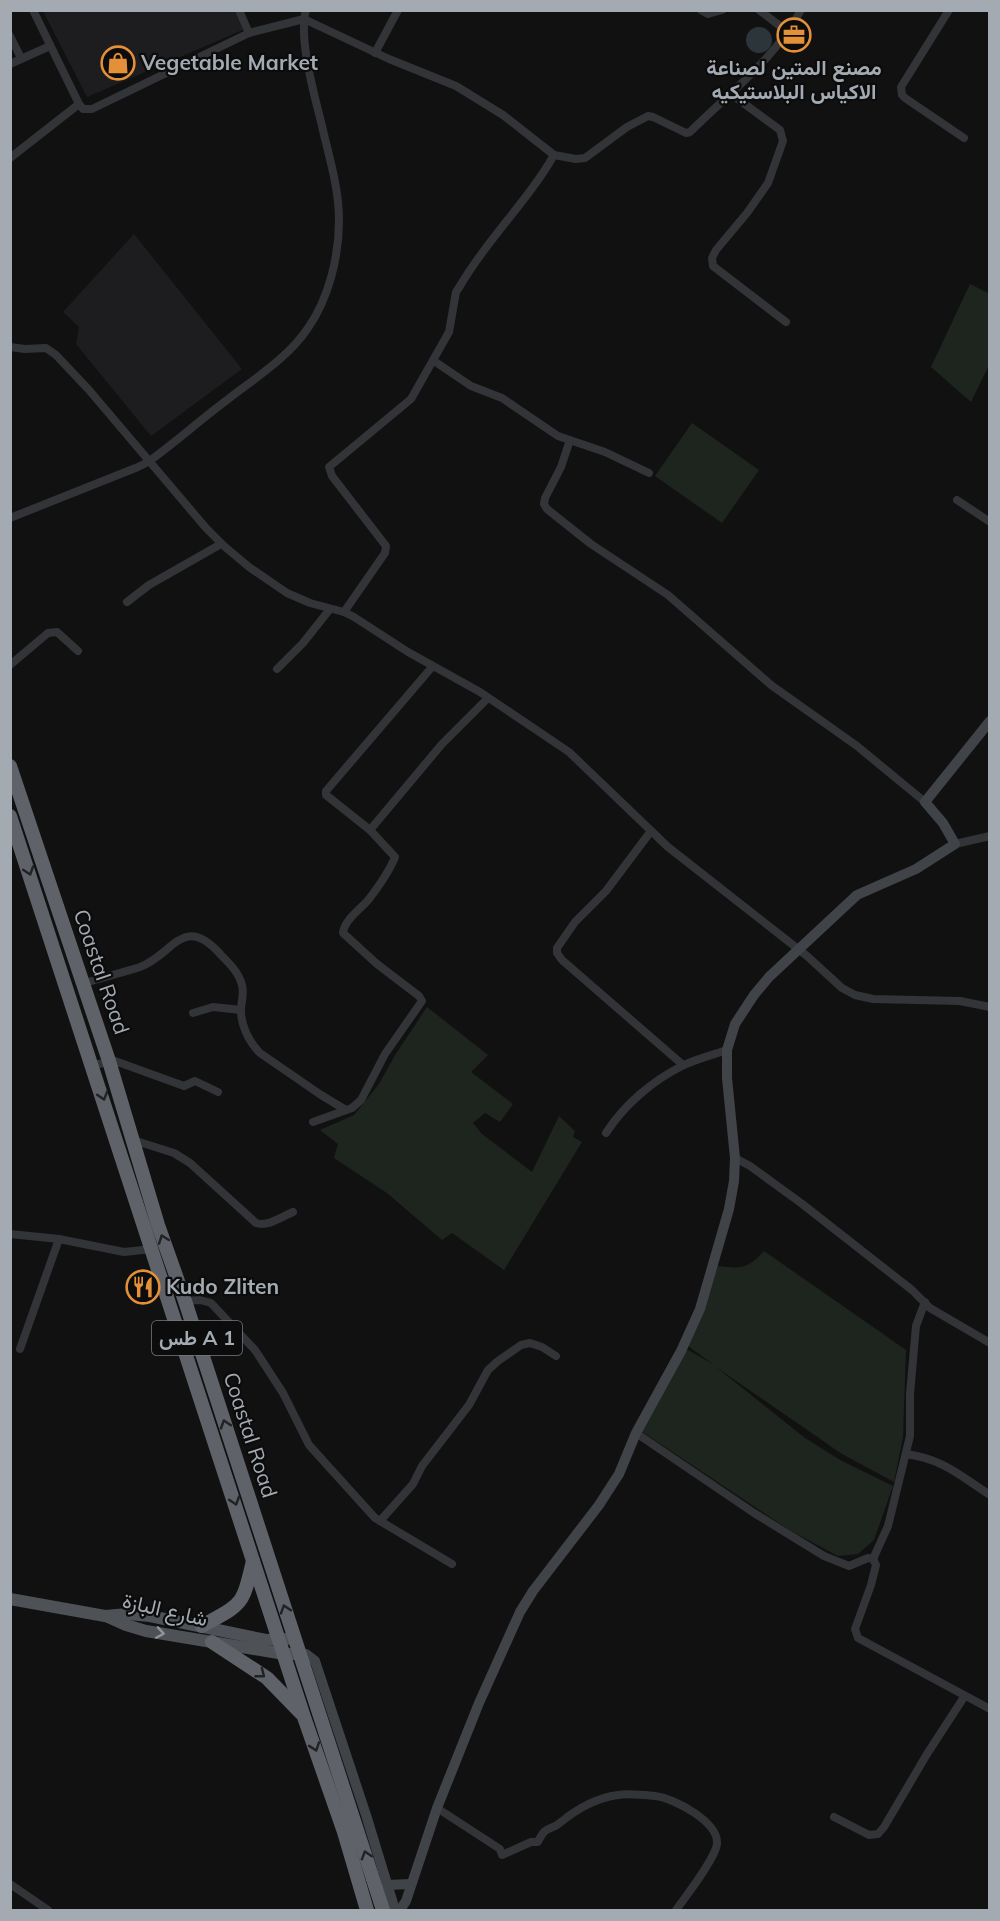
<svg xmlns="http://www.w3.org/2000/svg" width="1000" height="1921" font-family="Mulish,Vazirmatn,sans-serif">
<rect width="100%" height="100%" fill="#111112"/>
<!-- built -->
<g fill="#1d1d1f">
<polygon points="43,11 237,11 245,29 87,97"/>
<polygon points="134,234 242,369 151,436 76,344 79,327 63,312"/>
</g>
<!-- green -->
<g fill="#1e251e">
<polygon points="970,284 990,294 989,365 971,402 931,367"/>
<polygon points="692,423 759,470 722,523 655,476"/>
<polygon points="427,1007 488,1055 471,1072 513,1104 500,1122 485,1113 473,1123 482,1134 532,1172 559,1116 575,1131 573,1137 582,1142 504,1270 452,1233 442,1240 387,1193 334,1158 338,1144 320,1130 354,1115 379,1084 395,1055"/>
<path d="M 764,1251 L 906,1350 L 903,1437 L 894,1482 L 842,1454 L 716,1367 L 805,1438 L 842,1461 L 893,1486 L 874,1540 L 858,1554 L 838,1556 L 791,1531 L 641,1431 L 686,1349 L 713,1364 L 688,1346 L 717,1266 C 741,1269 748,1269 764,1251 Z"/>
</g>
<!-- water -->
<circle fill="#2b353a" cx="759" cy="40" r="13"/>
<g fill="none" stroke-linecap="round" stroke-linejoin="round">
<!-- street -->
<g stroke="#323437" stroke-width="8">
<path d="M 33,10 L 79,104 L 83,109 L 92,109 L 249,33 L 304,19 L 389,59 L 456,86 L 503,115 L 554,155 L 576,159 L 585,158 L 627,127 L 648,116 L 653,117 L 686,133 L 690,132 C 728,94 775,59 801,10"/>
<polyline points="239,10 249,33"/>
<polyline points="701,10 708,14 722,10"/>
<polyline points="759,10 788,32"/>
<polyline points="949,10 901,87 902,95 905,98 964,138"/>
<polyline points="10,36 21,58"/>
<polyline points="375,53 398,10"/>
<polyline points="10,64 50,46"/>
<polyline points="731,94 780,130 783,141 768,183 747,213 716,250 712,258 713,266 786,322"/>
<polyline points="10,158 79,104"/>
<polyline points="10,347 25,349 46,348 56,355 89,390 206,528 224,546 249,567 287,593 310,603 344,612 354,617 408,652 480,692 569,752 668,847 807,956 842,988 855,995 873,999 960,1001 990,1007"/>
<polyline points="434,361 471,386 502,398 558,436 605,452 649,473"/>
<polyline points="570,440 561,467 545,498 544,504 547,509 591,544 668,595 771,685 857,746 925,802"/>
<polyline points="957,500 990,522"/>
<path d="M 10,518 L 138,467 L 148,462 C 176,442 200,420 227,400 C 255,378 288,358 308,328 C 329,298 339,256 339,220 C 339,188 329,157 322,126 C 315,97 298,39 306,10"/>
<polyline points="127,602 149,585 221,544"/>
<path d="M 344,612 L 385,553 L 386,546 L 332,476 L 329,467 L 411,399 L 449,332 L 456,292 L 460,286 C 487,239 528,201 554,155"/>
<polyline points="10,665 48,633 57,632 78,651"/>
<polyline points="277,669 303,643 330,609"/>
<polyline points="370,830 442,744 488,698"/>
<polyline points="651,831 606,891 575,922 557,948 557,953 562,960 683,1065"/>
<polyline points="955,844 990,836"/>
<path d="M 82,984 C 101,978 121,973 140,967 C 173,955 183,912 221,955 C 230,964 239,973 242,985 C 244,993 242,999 241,1008 C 240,1024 249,1042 260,1053 L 321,1095 L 346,1110"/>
<polyline points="193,1013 213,1007 241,1010"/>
<polyline points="93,1065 115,1061 184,1086 195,1081 218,1092"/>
<path d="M 313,1122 L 352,1108 L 361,1100 L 385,1054 L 422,1001 L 419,996 L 377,964 L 343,933 C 344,920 361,909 369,899 C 379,886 389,872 395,857 L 370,830 L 326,795 L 326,791 L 432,667"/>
<path d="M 606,1133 C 624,1105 652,1081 682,1066 C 696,1059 712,1055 727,1050"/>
<path d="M 133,1140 L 174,1153 L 190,1163 L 256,1223 C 268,1227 281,1217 293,1212"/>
<polyline points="735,1158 750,1166 801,1203 912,1290 930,1308 990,1343"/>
<polyline points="10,1234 59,1239 124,1252 152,1249"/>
<polyline points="185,1301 200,1300 211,1303 255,1350 283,1393 309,1445 375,1518 452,1564"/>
<polyline points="20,1349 59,1239"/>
<polyline points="636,1433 754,1513 824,1556 849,1566 868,1558 873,1559 876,1565 871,1585 855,1629 858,1638 990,1709"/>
<path d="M 906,1454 C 943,1459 959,1475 990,1495"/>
<polyline points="380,1521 413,1484 422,1466 469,1405 488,1370 498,1361 521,1345 530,1343 542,1347 556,1356"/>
<polyline points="873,1559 888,1526 910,1436 910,1394 916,1326 925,1302"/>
<path d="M 437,1808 L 500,1849 L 502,1855 L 531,1842 L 538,1842 C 546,1824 550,1832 561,1822 C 578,1808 596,1798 618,1795 C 628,1793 645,1795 655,1796 C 674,1798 719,1822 717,1844 C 715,1859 686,1896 676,1910"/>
<polyline points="834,1817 869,1835 878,1834 884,1827 927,1754 964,1697"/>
<polyline points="10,1884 48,1910"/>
</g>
<!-- secondary -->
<g stroke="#404347" stroke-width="10">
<polyline points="300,1654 306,1654 315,1661 366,1815 395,1910"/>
<polyline points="387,1885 410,1884"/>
<polyline points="400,1910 406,1901 437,1808 479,1703 520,1612 533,1591 599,1505 619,1474 636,1433 681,1351 700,1309 729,1209 734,1181 735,1158 727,1078 727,1050 735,1024 754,995 769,977 857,895 916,869 955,844 943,823 925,802 990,721"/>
</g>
<!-- primary -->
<g stroke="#4e5156" stroke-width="12">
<polyline points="10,1599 105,1616 128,1614 150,1616 266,1640 287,1639"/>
<polyline points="106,1616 126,1625 146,1631 284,1654 300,1654"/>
</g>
<!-- highway -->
<g stroke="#5f6268" stroke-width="14">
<polyline points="10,766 109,1061 158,1225 185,1301 383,1910"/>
<polyline points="10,816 304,1717 344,1832 367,1910"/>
<path d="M 202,1626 C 243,1603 242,1607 253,1561"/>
<polyline points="212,1642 267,1678 301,1713"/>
</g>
</g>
<!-- one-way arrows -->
<defs><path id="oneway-chevron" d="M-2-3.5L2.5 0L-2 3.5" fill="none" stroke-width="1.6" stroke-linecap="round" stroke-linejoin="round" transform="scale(1.5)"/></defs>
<g stroke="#212224">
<use href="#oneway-chevron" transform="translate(29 871) rotate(72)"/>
<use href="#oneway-chevron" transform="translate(103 1096) rotate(73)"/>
<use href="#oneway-chevron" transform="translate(163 1239) rotate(-110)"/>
<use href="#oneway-chevron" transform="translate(225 1424) rotate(-108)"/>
<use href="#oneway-chevron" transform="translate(235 1501) rotate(72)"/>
<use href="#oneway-chevron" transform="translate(285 1609) rotate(-108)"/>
<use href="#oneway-chevron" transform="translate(261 1674) rotate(38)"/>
<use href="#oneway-chevron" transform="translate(315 1747) rotate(71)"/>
<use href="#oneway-chevron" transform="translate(366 1855) rotate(-107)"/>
</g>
<use stroke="#8e949b" href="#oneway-chevron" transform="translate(160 1633) rotate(9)"/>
<!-- icons -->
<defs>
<g id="office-ring" transform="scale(1.725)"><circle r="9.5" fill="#0c0c0d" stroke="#e39038" stroke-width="1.5"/><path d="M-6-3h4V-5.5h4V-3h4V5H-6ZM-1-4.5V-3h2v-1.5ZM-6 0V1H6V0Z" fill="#e39038"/></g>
<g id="shop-ring" transform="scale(1.725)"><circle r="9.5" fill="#0c0c0d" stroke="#e39038" stroke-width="1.5"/><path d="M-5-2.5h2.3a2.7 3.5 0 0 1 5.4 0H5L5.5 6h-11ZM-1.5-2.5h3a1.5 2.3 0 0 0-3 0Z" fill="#e39038"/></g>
<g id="restaurant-ring" transform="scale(1.725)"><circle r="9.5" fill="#0c0c0d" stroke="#e39038" stroke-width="1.5"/><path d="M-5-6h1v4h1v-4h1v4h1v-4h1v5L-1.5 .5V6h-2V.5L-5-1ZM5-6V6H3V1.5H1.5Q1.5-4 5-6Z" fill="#e39038"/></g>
</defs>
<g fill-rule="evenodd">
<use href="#office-ring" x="794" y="35"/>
<use href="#shop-ring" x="118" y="63"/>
<use href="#restaurant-ring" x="143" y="1287"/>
</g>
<g text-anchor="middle" stroke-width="4.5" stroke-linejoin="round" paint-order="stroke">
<!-- shield labels -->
<rect fill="#0c0c0d" stroke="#767b80" stroke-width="1.5" x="152" y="1321" width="90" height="34" rx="4.5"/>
<g font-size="20" font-weight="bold" fill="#a3aab2">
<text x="197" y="1345">طس A 1</text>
</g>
<!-- poi labels -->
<g font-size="21" font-weight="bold" fill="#a3aab2" stroke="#0c0c0d" text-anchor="start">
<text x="141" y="70">Vegetable Market</text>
<text x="794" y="75" text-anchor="middle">مصنع المتين لصناعة<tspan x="794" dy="24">الاكياس البلاستيكيه</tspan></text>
<text x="166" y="1294">Kudo Zliten</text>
</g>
<!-- street labels -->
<g font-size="21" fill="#a3aab2" stroke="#0c0c0d">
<text transform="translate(101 972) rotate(71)" y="7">Coastal Road</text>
<text transform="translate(250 1435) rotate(72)" y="7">Coastal Road</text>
<text transform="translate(165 1610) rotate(13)" y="7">شارع البازة</text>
</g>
</g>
<!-- border -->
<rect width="1000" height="1921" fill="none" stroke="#a3aab2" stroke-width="24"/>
</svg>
